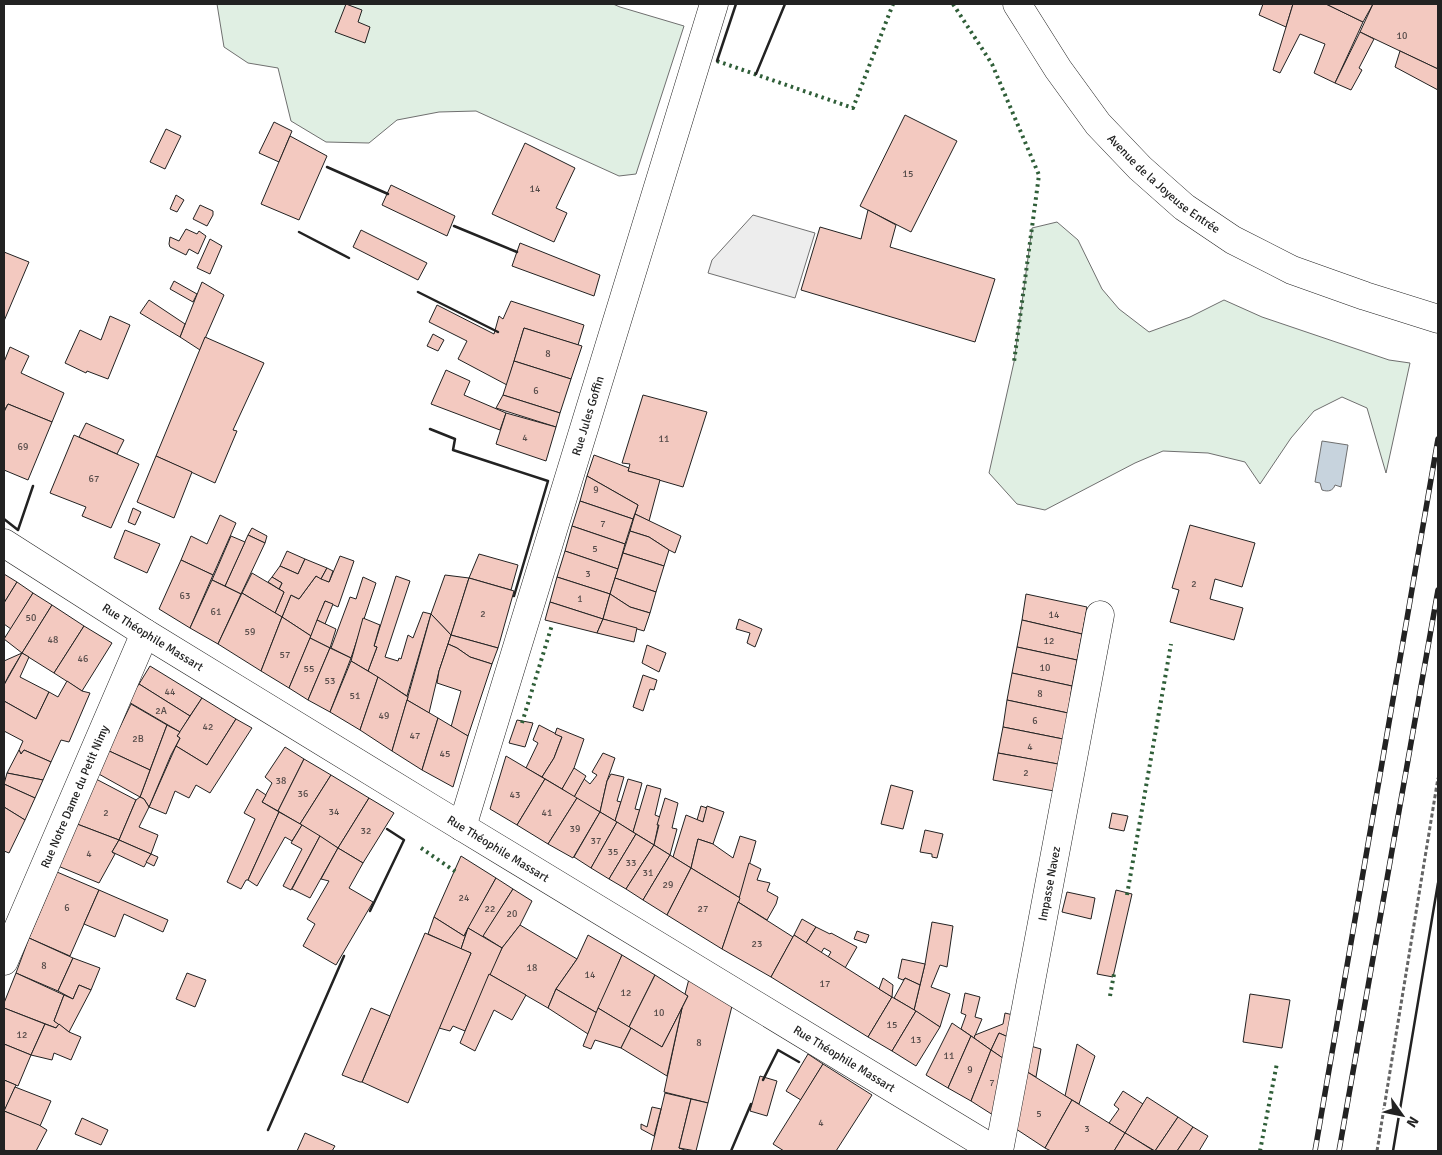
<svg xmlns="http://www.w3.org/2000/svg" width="1442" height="1155" font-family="Signika,sans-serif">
<rect width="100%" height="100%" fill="#fff"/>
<!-- green -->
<g fill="#e0efe3" stroke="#6f6f6f">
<polygon points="217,4 613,4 620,7 684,26 636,174 619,176 476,111 439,112 397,120 369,143 326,142 291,121 278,68 248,63 224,47"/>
<polygon points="1057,222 1078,240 1102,289 1119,309 1149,332 1190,317 1224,300 1262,317 1389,360 1410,363 1386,473 1367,408 1342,397 1314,411 1291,438 1260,484 1245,462 1208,453 1163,451 1135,463 1045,510 1017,504 989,473 1014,362 1032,228"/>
</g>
<!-- parking -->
<polygon fill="#ededed" stroke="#6f6f6f" points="753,215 815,233 795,298 708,273 712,260"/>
<!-- water -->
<path fill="#c7d3dd" stroke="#6f6f6f" d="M 1322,441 L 1348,445 L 1341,487 L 1335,485 C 1333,491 1328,492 1322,490 L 1320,483 L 1315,482 Z"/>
<!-- building -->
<g fill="#f3c9c0" stroke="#222">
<polygon points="346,4 362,10 358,22 370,27 365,43 335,32"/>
<polygon points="1263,4 1293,4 1286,27 1259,15"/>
<polygon points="1293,4 1326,4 1363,22 1335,83 1314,73 1325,44 1300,34 1280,73 1273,70"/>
<polygon points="1326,4 1373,4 1363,22"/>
<polygon points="1373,4 1438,4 1438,69 1360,32"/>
<polygon points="1360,32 1374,39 1359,68 1362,70 1351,90 1335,83"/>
<polygon points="1400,51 1438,69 1438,90 1395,67"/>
<polygon points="905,115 957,141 911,232 860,206"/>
<polygon points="274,122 292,131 279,162 259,153"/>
<polygon points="166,129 181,136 165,169 150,162"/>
<polygon points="290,136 327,156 299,220 261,204"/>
<polygon points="525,143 575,168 556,208 567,213 554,242 492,214"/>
<polygon points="391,185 455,216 447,236 382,205"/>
<polygon points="176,195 184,200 177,212 170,209"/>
<polygon points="200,205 213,211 213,215 207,226 193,219"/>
<polygon points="868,210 896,225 890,247 995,279 975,342 801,290 820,227 861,239"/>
<polygon points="186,229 197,234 199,231 206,236 198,254 189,249 186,255 170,247 169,244 170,237 179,241"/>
<polygon points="361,230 427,263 418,280 353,247"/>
<polygon points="210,239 222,246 210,274 197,268"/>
<polygon points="520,243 600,275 594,296 512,266"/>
<polygon points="4,252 29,262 4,321"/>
<polygon points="174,281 197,294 193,302 170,289"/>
<polygon points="202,282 224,295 200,350 180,337"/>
<polygon points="149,300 185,324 180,337 140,313"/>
<polygon points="511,301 584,325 578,345 524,328 507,385 458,359 467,341 429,322 437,305 494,334 499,316 503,319"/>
<polygon points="110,316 130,325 108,379 87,371 86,373 65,363 80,330 101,340"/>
<polygon points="524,328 582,346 571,379 514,361"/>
<polygon points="433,334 444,340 438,351 427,346"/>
<polygon points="205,337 264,363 233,430 237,431 215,483 156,456"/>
<polygon points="10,347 29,356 21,373 64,393 52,422 8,404 5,409 4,408 4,362"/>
<polygon points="514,361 571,379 560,413 503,395"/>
<polygon points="446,370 470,381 464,395 506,413 500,430 431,404"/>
<polygon points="503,395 560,413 556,427 496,408"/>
<polygon points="643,395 707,412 683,487 628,471 630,464 622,463"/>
<polygon points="8,404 52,422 28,480 4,470 4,412"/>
<polygon points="506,413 556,427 546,461 496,444"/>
<polygon points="86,423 124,440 117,454 79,437"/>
<polygon points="74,435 139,464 111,528 82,516 86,507 50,493"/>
<polygon points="594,455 629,468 628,471 660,480 649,521 635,514 638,505 587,476"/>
<polygon points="156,456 192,472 174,518 137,502"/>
<polygon points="587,476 638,505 633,519 580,501"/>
<polygon points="580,501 633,519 625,544 572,526"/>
<polygon points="133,508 141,512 135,525 128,522"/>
<polygon points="635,514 681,536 675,553 669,550 649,537 630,531"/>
<polygon points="220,515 236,523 213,575 181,560 191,536 207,544"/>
<polygon points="1190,525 1255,543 1242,587 1215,579 1210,599 1243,608 1234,640 1170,622 1179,590 1172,588"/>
<polygon points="572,526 625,544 618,569 565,551"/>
<polygon points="252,528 267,536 265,543 248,535"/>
<polygon points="125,530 160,544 147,573 114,558"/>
<polygon points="630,531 649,537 669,550 664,566 623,553"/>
<polygon points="248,535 265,543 241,594 225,586"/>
<polygon points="231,536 245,542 225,586 212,580"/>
<polygon points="287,551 305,559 298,574 280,566"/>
<polygon points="565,551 618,569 610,594 557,577"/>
<polygon points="623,553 664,566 656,592 615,578"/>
<polygon points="479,554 518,565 511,590 469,578"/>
<polygon points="340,556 354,561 338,607 325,601 311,636 282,617 291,595 299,599 316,576 329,582"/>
<polygon points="305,559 327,568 321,579 316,576 299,599 291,595 282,617 275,613 284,592 279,589 282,583 272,577 280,566 298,574"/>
<polygon points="181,560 213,575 190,628 159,609"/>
<polygon points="327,568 333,571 329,582 321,579"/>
<polygon points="252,573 284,592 275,613 242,593"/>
<polygon points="4,574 17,582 4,603"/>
<polygon points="445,575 469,578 451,635 431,614"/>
<polygon points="396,576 410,581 385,657 398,661 399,658 401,659 408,635 413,638 423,612 431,614 407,696 368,671 377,647 374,646"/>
<polygon points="272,577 282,583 279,589 268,582"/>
<polygon points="363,577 376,583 351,658 331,648 350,597 356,599"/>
<polygon points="557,577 610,594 603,619 550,602"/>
<polygon points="469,578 514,591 498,648 451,635"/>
<polygon points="615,578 656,592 650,613 630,607 610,594"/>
<polygon points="212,580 241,594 218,644 190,628"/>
<polygon points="17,582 33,593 11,629 4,624 4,603"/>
<polygon points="33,593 52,605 22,653 4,639"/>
<polygon points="242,593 282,617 261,671 218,644"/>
<polygon points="610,594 630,607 650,613 644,631 603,619"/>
<polygon points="1026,594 1087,607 1082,634 1022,620"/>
<polygon points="325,601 333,604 325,624 317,620"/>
<polygon points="550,602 603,619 597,633 545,620"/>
<polygon points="52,605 84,626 54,673 22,653"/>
<polygon points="431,614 451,635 439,671 429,713 407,700"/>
<polygon points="282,617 311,636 289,688 261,671"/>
<polygon points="363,618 380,625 374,646 377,647 368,671 351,661"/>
<polygon points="603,619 637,628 634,642 597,633"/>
<polygon points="739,619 762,629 755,647 747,643 750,633 736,629"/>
<polygon points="317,620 336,629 330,648 310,638"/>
<polygon points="1022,620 1082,634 1077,660 1017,647"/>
<polygon points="84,626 112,643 82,691 54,673"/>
<polygon points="451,635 498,648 492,664 470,657 457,648 448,644"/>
<polygon points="310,638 330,648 308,700 289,688"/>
<polygon points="448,644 457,648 470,657 492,664 468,736 451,727 461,691 437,683 439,671"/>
<polygon points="647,645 666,653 659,672 642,663"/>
<polygon points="1017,647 1077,660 1072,686 1012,673"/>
<polygon points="330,648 351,658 330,712 308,700"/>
<polygon points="22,653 9,675 4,685 4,661"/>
<polygon points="22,653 29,657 20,677 49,692 36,719 4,701 4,685"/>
<polygon points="351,661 378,677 360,730 330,712"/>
<polygon points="150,666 202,698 190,716 139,684"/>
<polygon points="1012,673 1072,686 1068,713 1007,700"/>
<polygon points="643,675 657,680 654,690 650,689 643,711 633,707"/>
<polygon points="378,677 408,697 392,751 360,730"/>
<polygon points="67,681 82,691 90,693 69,742 61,740 51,762 24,750 21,754 19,750 23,741 4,731 4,701 36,719 49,692 58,697"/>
<polygon points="139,684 190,716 180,732 127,701"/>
<polygon points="202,698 236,719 207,765 176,746 180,738 177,736"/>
<polygon points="407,700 438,718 422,770 392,751"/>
<polygon points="1007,700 1068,713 1063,739 1003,727"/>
<polygon points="131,704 167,725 150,770 107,750 117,728 119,729"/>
<polygon points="438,718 468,736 453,787 422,770"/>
<polygon points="236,719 252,728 210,793 196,785 189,798 175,791 166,814 149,807 176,746 207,765"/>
<polygon points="517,720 533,723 525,747 509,743"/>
<polygon points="167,725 180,732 177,736 180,738 171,755 149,807 144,799 140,797"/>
<polygon points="539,725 562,737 554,758 542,777 526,768 538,743 533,740"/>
<polygon points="1003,727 1063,739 1058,764 998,753"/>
<polygon points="557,728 584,739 573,771 562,789 542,777 554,758 562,737 555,734"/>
<polygon points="285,747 304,759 278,811 262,802 272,783 265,777"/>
<polygon points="19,750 21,754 24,750 51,762 43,780 7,773"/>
<polygon points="107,750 150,770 140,797 97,773"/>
<polygon points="603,753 615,758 607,781 600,812 574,797 584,779 590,784 597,775 592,772"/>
<polygon points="998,753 1058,764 1054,791 993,780"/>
<polygon points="506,756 545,779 517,825 490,809"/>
<polygon points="304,759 331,775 300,824 278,811"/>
<polygon points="574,768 586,776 574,797 562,789"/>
<polygon points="7,773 43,780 35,798 4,784"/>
<polygon points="611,774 624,777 617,801 621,802 615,821 600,812 607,781"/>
<polygon points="331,775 369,798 338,848 300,824"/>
<polygon points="96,779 136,800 119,840 77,824"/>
<polygon points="545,779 577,798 548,844 517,825"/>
<polygon points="628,779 642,783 635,809 640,810 633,832 615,821"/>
<polygon points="4,784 35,798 25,820 4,807"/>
<polygon points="647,785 661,789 655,815 660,817 654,845 633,832"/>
<polygon points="891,785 913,791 903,829 881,824"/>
<polygon points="257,789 266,795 262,802 279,812 248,880 246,880 241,889 227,882 255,819 244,813"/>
<polygon points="140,797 144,799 149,807 139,827 158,835 151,854 119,840 136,800"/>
<polygon points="369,798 394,813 363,863 338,848"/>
<polygon points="577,798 600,812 573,858 548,844"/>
<polygon points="665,798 678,803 672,828 677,829 670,855 654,845 659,825 657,825"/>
<polygon points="701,806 707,808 703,822 697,820"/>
<polygon points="707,806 724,812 713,844 698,839 691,868 673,857 686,815 703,822"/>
<polygon points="4,807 25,820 9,853 4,851"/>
<polygon points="279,812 302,825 292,841 285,837 257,886 248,880"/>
<polygon points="600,812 617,822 591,868 574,857"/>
<polygon points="1112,813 1128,816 1124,831 1109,828"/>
<polygon points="617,822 636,834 609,879 591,868"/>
<polygon points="77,824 119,840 112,852 115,854 99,883 58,866"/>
<polygon points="302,825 320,836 291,890 283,886 302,849 291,843"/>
<polygon points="925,830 943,834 937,858 932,857 932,854 920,852"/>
<polygon points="636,834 654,845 626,889 609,879"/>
<polygon points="320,836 338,848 310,898 292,889"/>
<polygon points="740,836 756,841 740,898 691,868 698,839 713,844 733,858"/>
<polygon points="119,840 151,854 144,867 112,852"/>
<polygon points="654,845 670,855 643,900 626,889"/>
<polygon points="338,848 363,863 349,888 373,902 336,965 303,946 315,924 307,919 329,881 321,879"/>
<polygon points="151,854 158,857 154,866 146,862"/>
<polygon points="670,855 691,868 667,915 643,900"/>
<polygon points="461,856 496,878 464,936 434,917"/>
<polygon points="749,863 761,869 757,880 770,883 767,891 778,897 776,904 767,920 738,902"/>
<polygon points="691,868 740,898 722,949 667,915"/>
<polygon points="57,872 99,890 70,956 29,938"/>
<polygon points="496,878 513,889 483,937 468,928"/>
<polygon points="513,889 532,901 520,925 502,948 483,936"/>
<polygon points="99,890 168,920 163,932 124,914 115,937 84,924"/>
<polygon points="1116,890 1132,894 1113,977 1097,974"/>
<polygon points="1067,892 1095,898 1091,919 1062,912"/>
<polygon points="738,902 793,937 771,977 722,949"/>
<polygon points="434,917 464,936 468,928 461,949 428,934"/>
<polygon points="802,919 816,927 806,943 794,935"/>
<polygon points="932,922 953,926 947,967 940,965 931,987 950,994 940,1027 914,1010 925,964"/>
<polygon points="520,925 577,959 556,989 548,1008 489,974 502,948"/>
<polygon points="816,927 830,934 831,933 857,947 845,968 828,957 831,952 824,948 821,953 806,943"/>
<polygon points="468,928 502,948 465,1031 453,1026 450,1031 439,1028 471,953 461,949"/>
<polygon points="857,931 869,935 866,943 854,939"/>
<polygon points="425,933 471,953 408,1103 362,1082"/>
<polygon points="588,935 622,955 597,1013 556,989 577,959"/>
<polygon points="794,935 892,997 868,1037 771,977"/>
<polygon points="29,938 73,958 58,991 16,973"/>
<polygon points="622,955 655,975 629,1027 598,1008"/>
<polygon points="73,958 100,968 91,990 79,985 73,999 58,991"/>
<polygon points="902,959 925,964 920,985 905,978 903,980 898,978"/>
<polygon points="16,973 64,995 54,1021 59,1024 56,1028 4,1008 4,1003"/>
<polygon points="187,973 206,980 195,1007 176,999"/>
<polygon points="489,974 526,995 512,1020 494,1010 475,1051 460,1043"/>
<polygon points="655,975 688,996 662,1047 629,1027"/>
<polygon points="883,978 893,985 892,997 879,989"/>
<polygon points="905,978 920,985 914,1010 894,998"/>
<polygon points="689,979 732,1006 708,1103 664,1092 682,1008 688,996 685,994"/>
<polygon points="79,985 91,990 69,1032 54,1021 64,995 73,999"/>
<polygon points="556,989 597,1013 588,1034 548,1008"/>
<polygon points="965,993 980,997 975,1017 982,1019 974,1038 961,1029 966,1015 961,1013"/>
<polygon points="1250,994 1290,1000 1282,1048 1243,1042"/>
<polygon points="892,997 916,1011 892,1051 868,1037"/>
<polygon points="4,1008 45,1024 31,1055 4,1044"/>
<polygon points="371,1008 390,1016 362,1082 360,1082 342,1075"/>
<polygon points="598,1008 631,1028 621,1048 595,1040 591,1049 583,1046"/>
<polygon points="682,1008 667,1076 621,1048 631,1028 662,1047"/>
<polygon points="916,1011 940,1027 916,1066 892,1051"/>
<polygon points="1005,1013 1017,1016 1015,1040 999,1033 991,1050 974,1038 975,1035 1003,1024"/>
<polygon points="952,1023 971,1036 948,1088 926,1075"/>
<polygon points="45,1024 56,1028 59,1024 69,1032 81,1037 71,1060 54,1053 52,1060 31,1055"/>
<polygon points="999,1033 1015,1040 1010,1063 991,1050"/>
<polygon points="971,1036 991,1050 971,1101 948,1088"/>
<polygon points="4,1044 31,1055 18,1086 4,1080"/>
<polygon points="1077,1044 1095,1056 1079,1104 1065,1096"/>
<polygon points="1027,1045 1041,1049 1036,1077 1022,1069"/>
<polygon points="991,1050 1010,1063 993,1115 971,1101"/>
<polygon points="808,1054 823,1064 801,1100 786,1091"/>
<polygon points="823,1064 872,1095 836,1151 784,1151 773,1144"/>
<polygon points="1021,1068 1072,1100 1045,1148 1010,1125"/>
<polygon points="760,1076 777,1081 767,1116 750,1111"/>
<polygon points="4,1080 16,1085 4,1112"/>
<polygon points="15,1087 51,1101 40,1126 4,1111"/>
<polygon points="1123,1091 1143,1104 1125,1133 1109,1123 1119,1109 1114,1105"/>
<polygon points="665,1093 691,1099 679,1148 688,1151 651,1151"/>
<polygon points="1147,1097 1178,1117 1155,1151 1125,1133"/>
<polygon points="691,1099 708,1103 696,1151 679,1148"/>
<polygon points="1072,1100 1125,1133 1114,1151 1051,1151 1045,1148"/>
<polygon points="652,1107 661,1109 654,1136 641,1129 641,1124 647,1127"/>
<polygon points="4,1111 39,1125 47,1130 36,1151 8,1151 4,1150"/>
<polygon points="1178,1117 1193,1127 1177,1151 1155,1151"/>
<polygon points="82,1118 108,1130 101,1145 75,1134"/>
<polygon points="1193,1127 1208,1136 1199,1151 1177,1151"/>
<polygon points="305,1133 335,1146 332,1151 297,1151"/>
<polygon points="1125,1133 1127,1134 1154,1151 1114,1151"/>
</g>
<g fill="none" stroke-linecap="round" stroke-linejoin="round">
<!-- minor casing -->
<g stroke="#222" stroke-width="29">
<g id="minor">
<path id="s1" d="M 4,543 L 145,633 L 431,808 L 996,1151"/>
<path id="s2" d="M 462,827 L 714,4"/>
<path id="s3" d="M 4,961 L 145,633"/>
<path id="s4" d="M 999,1151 L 1100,615"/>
</g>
</g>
<!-- primary casing -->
<g stroke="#222" stroke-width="29">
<g id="primary">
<path id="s5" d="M 1017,4 L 1058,69 L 1098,124 L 1140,168 L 1184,207 L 1233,240 L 1292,270 L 1365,296 L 1438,319"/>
</g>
</g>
<!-- path -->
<polyline stroke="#646464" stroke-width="3" stroke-dasharray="4 2.5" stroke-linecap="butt" points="1377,1151 1438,778"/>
<!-- minor -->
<use href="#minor" stroke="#fff" stroke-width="28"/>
<!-- primary -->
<use href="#primary" stroke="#fff" stroke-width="28"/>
<!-- rail casing -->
<g stroke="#222" stroke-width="5.5">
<g id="rail">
<polyline points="1315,1151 1438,439"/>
<polyline points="1339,1151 1438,590"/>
</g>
</g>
<!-- rail -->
<use href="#rail" stroke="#fff" stroke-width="4" stroke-dasharray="11" stroke-linecap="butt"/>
<!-- hedge -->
<g stroke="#2f5e38" stroke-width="4" stroke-dasharray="2.5 4" stroke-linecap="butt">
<polyline points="953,4 992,64 1039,175 1014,362"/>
<polyline points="717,61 853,108 893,4"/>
<polyline points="522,723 552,625"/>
<polyline points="421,848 456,872"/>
<polyline points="1127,895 1171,644"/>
<polyline points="1110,996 1114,974"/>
<polyline points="1260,1151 1277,1063"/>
</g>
<!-- wall -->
<g stroke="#222" stroke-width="2.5">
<polyline points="717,61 736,4"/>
<polyline points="756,74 785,4"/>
<polyline points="327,167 388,194"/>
<polyline points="454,226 517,252"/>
<polyline points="299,232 349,258"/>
<polyline points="418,292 498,332"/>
<polyline points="430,429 455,439 453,450 548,481 514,596"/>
<polyline points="4,519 18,530 33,486"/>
<polyline points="370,911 404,840 387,829"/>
<polyline points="763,1080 778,1050 799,1062"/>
<polyline points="268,1130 344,956"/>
<polyline points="731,1151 751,1104"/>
<polyline points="1393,1151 1438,883"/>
</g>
</g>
<g text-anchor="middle" stroke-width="4" stroke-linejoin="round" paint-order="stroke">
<!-- number labels -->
<g font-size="10" fill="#564c4a">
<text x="1402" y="39">10</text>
<text x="908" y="177">15</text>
<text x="535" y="192">14</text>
<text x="548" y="357">8</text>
<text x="536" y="394">6</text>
<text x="525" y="441">4</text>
<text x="664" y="442">11</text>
<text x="23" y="450">69</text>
<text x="94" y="482">67</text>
<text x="596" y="493">9</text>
<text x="603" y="527">7</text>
<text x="595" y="552">5</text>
<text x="588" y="577">3</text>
<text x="1194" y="587">2</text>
<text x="185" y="599">63</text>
<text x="580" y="602">1</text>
<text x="216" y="615">61</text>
<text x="483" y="617">2</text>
<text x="1054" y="618">14</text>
<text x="31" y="621">50</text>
<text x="250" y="635">59</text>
<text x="53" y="643">48</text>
<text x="1049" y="644">12</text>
<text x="285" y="658">57</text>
<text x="83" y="662">46</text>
<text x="1045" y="671">10</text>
<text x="309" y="672">55</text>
<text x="330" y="684">53</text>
<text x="170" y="695">44</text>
<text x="1040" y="697">8</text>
<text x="355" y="699">51</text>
<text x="161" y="714">2A</text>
<text x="384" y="719">49</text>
<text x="1035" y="724">6</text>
<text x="208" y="730">42</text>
<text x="415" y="739">47</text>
<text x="138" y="742">2B</text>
<text x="1030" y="750">4</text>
<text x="445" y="757">45</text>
<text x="1026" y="776">2</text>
<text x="281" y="784">38</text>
<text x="303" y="797">36</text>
<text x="515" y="798">43</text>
<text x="334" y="815">34</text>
<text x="106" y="816">2</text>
<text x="547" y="816">41</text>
<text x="575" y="832">39</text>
<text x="366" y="834">32</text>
<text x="596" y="844">37</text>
<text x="613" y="855">35</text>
<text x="89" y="857">4</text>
<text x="631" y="866">33</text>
<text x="648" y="876">31</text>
<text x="668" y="888">29</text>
<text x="464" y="901">24</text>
<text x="67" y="911">6</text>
<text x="490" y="912">22</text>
<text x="703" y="912">27</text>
<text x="512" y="917">20</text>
<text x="757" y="947">23</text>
<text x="44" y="969">8</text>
<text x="532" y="971">18</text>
<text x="590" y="978">14</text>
<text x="825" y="987">17</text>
<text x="626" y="996">12</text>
<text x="659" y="1016">10</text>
<text x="892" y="1028">15</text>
<text x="22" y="1038">12</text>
<text x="916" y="1043">13</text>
<text x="699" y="1046">8</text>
<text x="949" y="1059">11</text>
<text x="970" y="1073">9</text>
<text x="992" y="1086">7</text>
<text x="1039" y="1117">5</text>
<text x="821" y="1126">4</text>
<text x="1087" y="1132">3</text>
</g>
<!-- street labels -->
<g font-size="12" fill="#222" stroke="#fff">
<text dy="4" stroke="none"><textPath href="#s5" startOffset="234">Avenue de la Joyeuse Entrée</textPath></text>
<text dy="4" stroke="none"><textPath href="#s2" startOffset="430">Rue Jules Goffin</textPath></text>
<text dy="4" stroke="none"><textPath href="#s1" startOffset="176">Rue Théophile Massart</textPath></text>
<text dy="4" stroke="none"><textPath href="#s3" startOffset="179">Rue Notre Dame du Petit Nimy</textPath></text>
<text dy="4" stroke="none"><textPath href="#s1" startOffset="581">Rue Théophile Massart</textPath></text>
<text dy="4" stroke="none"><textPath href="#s4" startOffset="272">Impasse Navez</textPath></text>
<text dy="4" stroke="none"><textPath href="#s1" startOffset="986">Rue Théophile Massart</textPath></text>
</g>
</g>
<!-- border -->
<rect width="1442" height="1155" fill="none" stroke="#222222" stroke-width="10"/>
<!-- north arrow -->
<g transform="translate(1402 1115) rotate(123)" stroke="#ffffff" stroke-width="4" paint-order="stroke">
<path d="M0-4L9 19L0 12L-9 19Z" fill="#222222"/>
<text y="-8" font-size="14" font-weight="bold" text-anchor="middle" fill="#222222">N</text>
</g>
</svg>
